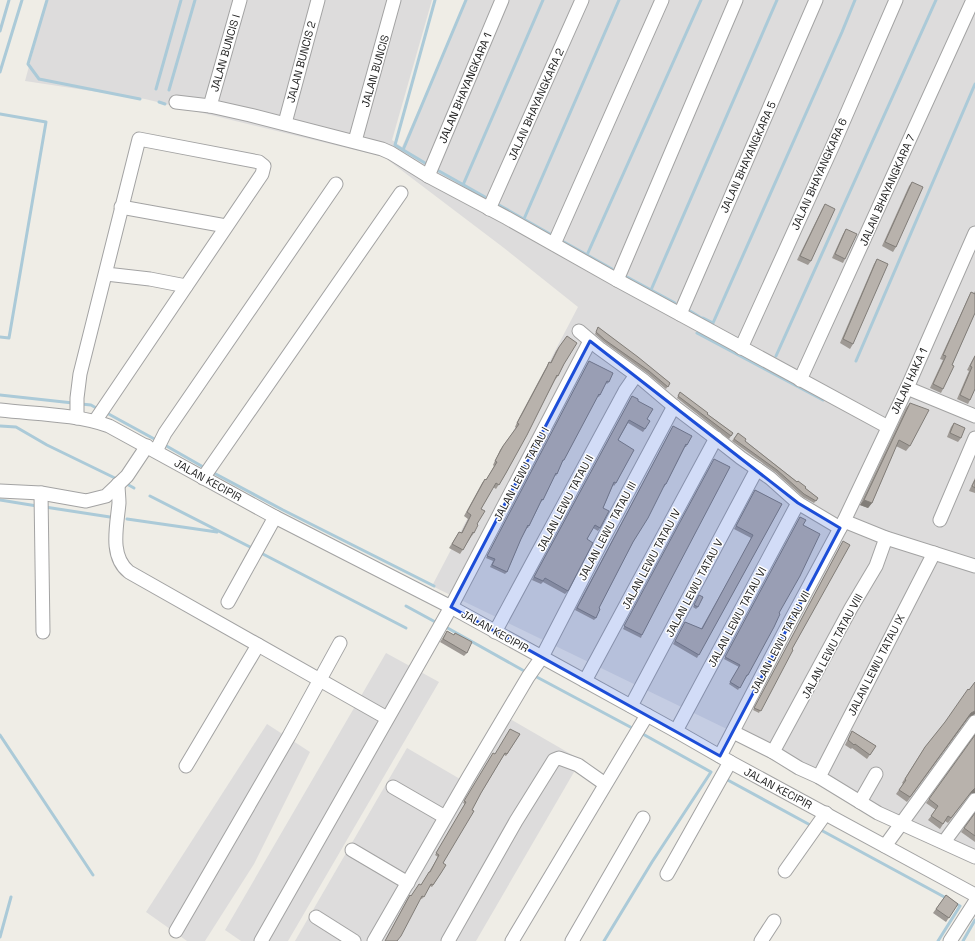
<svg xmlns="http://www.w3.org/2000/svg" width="975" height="941" font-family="'Space Grotesk',sans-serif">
<rect width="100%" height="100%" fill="#efede6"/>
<!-- residential -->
<g fill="#dddcdc">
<polygon points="47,0 432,0 392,140 402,147 467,0 975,0 975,865 772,751 432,586 578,307 504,248 384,157 145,99 25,81"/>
<polygon points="386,653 439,682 288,941 241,941 225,930"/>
<polygon points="505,716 581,760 476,941 374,941"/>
<polygon points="267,724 310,752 254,864 205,941 187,941 146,912"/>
<polygon points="407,748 460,779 367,941 295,941"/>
</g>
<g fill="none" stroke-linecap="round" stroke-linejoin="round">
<!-- stream -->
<g stroke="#abcad8" stroke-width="3">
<polyline points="47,0 28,64 39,79 140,99"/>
<polyline points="0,31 9,0"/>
<polyline points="0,72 22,0"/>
<polyline points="156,89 181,0"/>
<polyline points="169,90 195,0"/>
<polyline points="159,102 165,104"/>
<polyline points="0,114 46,122 9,338 0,337"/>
<polyline points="403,150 466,0"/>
<polyline points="425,163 395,145 435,0"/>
<polyline points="439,171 485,197"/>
<polyline points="463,185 543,0"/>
<polyline points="499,205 550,234"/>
<polyline points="524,219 619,0"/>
<polyline points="564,242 612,269"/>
<polyline points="587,255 701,0"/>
<polyline points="627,277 675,303"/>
<polyline points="651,290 777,0"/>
<polyline points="690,311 703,319"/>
<polyline points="703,318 713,323 842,32 855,0"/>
<polyline points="697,333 823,400"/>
<polyline points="776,356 936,0"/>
<polyline points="856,361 975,84"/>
<polyline points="0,395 73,403"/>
<polyline points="81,404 91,405 98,409"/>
<polyline points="105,412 158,441"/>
<polyline points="0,426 16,427 47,445 119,480"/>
<polyline points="163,444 205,468"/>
<polyline points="212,472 283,510 434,586"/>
<polyline points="125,483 134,488"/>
<polyline points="150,496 254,549"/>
<polyline points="0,500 37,506"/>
<polyline points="45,507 110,517"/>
<polyline points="127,519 217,532"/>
<polyline points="259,552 406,628"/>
<polyline points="406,606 439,624"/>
<polyline points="444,626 526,672"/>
<polyline points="533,675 634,729"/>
<polyline points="0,735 93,875"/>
<polyline points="724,778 812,826"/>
<polyline points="819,829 948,899"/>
<polyline points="0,937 11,897"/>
<polyline points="604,941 652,862 711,772 641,733"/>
<polyline points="938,941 960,906 956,904"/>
<polyline points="963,941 975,920"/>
</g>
<!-- minor casing -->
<g stroke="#a3a3a3" stroke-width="15">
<g id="minor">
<polyline points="176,102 210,106 250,115 382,149 391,153 428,176 507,218 617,280 888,427"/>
<polyline points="210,106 240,0"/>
<polyline points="285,123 318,0"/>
<polyline points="355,141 394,0"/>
<polyline points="428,176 502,0"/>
<polyline points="121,207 226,226"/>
<polyline points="489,209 582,0"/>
<polyline points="554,244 662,0"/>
<polyline points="106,274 150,279 186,286"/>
<polyline points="617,280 736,0"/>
<polyline points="680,314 816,0"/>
<polyline points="579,331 599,348 643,380 676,408 722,443 741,458 770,478 798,503 840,528"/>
<polyline points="741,348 834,143 896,0"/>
<polyline points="800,380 973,0"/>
<polyline points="907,388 975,416"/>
<path d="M 0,410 C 34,414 77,414 109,426 L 275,517 L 451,607 L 676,731 L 730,762 L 975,895"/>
<polyline points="77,418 77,398 80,374 139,139 259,162 264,166 262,174 95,421"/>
<polyline points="156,451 165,433 336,184"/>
<polyline points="203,478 401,193"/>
<path d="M 118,484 C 118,491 119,497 119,503 C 117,526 109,556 129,572 L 387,718"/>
<polyline points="0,491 41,493 86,501 106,496 127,476 147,446"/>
<polyline points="41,493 43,632"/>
<polyline points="940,520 975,438"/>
<polyline points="844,521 886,538 975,566"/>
<polyline points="228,602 275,517"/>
<polyline points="495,632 625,391 636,375"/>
<polyline points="585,681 716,438"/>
<polyline points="631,706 757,469"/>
<polyline points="676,731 798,503"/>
<polyline points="733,732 773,752 799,768 819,777 878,813 975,857"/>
<polyline points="773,752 851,608 876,566 886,538"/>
<polyline points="720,756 787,627 844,521 907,388 975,233"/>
<polyline points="186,766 258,645"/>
<polyline points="819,777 934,553"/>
<polyline points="393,787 445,817"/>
<polyline points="860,802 876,774"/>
<polyline points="944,842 975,800"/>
<polyline points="885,846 975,722"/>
<polyline points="352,850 408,883"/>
<polyline points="785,871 826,813"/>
<polyline points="667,874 730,762"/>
<polyline points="316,917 354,941"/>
<polyline points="176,931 289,736 340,643"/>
<polyline points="261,941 451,607 590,341"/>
<polyline points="374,941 468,778 528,677 542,657 603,539 674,406"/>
<polyline points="448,941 516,821 554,760 559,758 578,765 605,784"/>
<polyline points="512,941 647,715"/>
<polyline points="572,941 643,818"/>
<polyline points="761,941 774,921"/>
<polyline points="950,941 975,902"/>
</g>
</g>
<!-- minor -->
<use href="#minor" stroke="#fff" stroke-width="13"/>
</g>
<!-- wall -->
<g fill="#9e9994">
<polygon points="912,182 896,247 893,252 882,246 909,186"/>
<polygon points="825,204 811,261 808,265 797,260 822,209"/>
<polygon points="846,229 845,259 843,263 832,258 843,234"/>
<polygon points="877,259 853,344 850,349 840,343 874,264"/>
<polygon points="975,291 975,313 952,365 943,389 941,393 930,388 943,360 940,359 969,296 971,292 974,293"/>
<polygon points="598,327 670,383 666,389 648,374 604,342 595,334"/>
<polygon points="567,336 564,364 558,376 555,380 506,473 496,489 493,487 481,509 474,533 471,537 460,554 449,548 459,532 461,533 468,519 464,516 482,483 485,479 486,480 494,466 493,465 500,450 516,428 515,427 519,418 544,371 549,362 550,363 556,351"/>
<polygon points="975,355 975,389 970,400 968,404 957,399 969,371 967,370"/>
<polygon points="589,361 609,382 607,384 606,383 599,397 597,396 564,460 562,462 557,474 556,476 555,475 543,500 541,502 528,528 527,528 521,539 507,572 505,574 490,567 493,561 486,558"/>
<polygon points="680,392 707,414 733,433 729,439 677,398"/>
<polygon points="632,396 638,401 647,419 645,429 643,432 628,423 618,440 616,483 614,486 613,485 603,508 600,528 598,531 593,528 587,539 568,591 565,594 543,582 541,584 532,580"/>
<polygon points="910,403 910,446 906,451 896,446 872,503 868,508 860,505 906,408"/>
<polygon points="954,423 961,438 958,442 947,437 951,427"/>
<polygon points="673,426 687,445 686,447 685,447 666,484 664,487 664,486 633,542 599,608 596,618 594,620 575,610"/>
<polygon points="738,433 745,441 818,498 814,503 803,497 775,472 732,441"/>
<polygon points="713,461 642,635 641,638 623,629"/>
<polygon points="975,478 975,493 969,491"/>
<polygon points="755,490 782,504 697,658 673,644 685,622 701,629 746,549 751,538 734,529"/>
<polygon points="800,517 803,525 779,613 748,675 746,677 738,690 729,684 739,667 724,659"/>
<polygon points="843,541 792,649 759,713 753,710"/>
<polygon points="699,595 698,607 696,609 693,607"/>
<polygon points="447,631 467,653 464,656 440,642"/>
<polygon points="975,682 975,714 969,717 907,802 896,794 903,784 902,783 925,747 945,723"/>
<polygon points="852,731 876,746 867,759 852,748 851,749 845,745"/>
<polygon points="520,734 506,756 504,755 481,793 443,863 441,873 432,887 430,886 422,899 420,898 387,937 408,898 410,895 411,896 421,885 429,872 438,857 435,855 465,804 463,803 492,755 495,754"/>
<polygon points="975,735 975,793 972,793 969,795 948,823 945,821 940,829 928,820 936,810 926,803"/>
<polygon points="975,813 975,842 961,832"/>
<polygon points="946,895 958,904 946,922 933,913"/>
</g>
<!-- shaded-wall -->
<g fill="#817d78">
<polygon points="864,500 872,503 868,508 860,505"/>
<polygon points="975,711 975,714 969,717 907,802 971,713"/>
<polygon points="975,788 975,793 972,793 969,795 948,823 972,791"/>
</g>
<!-- building -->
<g fill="#b8b2ac" stroke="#817d78">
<polygon points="912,182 923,187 896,247 885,242"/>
<polygon points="825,204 835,209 811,261 800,256"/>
<polygon points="846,229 857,234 845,259 835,254"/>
<polygon points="877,259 888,264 853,344 843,339"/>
<polygon points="971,292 975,294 975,293 975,313 952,365 954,366 943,389 933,384 946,356 943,355"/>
<polygon points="598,327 638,357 670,383 668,387 649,371 605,340 596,332"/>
<polygon points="567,336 577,343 564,364 558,376 557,375 527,435 506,473 499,485 496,483 481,509 485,511 477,524 478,525 474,533 473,532 463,550 452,544 459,532 462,533 471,515 467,512 485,479 486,480 497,462 495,461 503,446 519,424 517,423 522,414 547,367 549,362 551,363 559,347"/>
<polygon points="975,356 975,389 970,400 960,395 972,367 970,366"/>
<polygon points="589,361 613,373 609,382 607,381 600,395 599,394 564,460 563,460 557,474 556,473 543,500 542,499 529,526 528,525 521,539 507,572 492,565 495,559 487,556"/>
<polygon points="680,392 708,413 707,414 733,433 731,436 678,396"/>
<polygon points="632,396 638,399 638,401 653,409 647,419 650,421 645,429 629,420 618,440 634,450 616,483 614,482 603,508 609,511 600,528 595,525 587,539 593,543 568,591 545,578 543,581 534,577"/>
<polygon points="910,403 929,410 910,446 899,440 872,503 864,500"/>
<polygon points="954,423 965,428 961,438 950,433"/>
<polygon points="673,426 692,436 687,445 686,444 666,484 665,484 648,518 633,542 599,608 600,609 596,618 577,608"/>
<polygon points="738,433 746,439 745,441 797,482 798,481 806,487 805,488 818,498 816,501 804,494 777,470 734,439"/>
<polygon points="714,459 730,467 656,608 642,635 624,626"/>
<polygon points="975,480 975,488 972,486"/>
<polygon points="755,490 782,504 699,655 675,641 685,622 702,629 747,546 753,535 736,526"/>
<polygon points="800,517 806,520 803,525 820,534 800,576 779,613 780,614 774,627 748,675 747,675 740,688 730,682 740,665 725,657"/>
<polygon points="843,541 850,545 792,649 793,650 761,711 754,708"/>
<polygon points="699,595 703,597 698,607 694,605"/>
<polygon points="447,631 454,635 455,633 472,642 467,653 443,639"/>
<polygon points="975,682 975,711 971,713 910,797 899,790 906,780 905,779 925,747 945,722 968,689 969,690"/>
<polygon points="510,729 520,734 507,754 505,753 481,793 472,810 474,811 443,863 446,865 441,873 433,885 431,884 424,897 422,896 401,936 397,941 385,941 410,895 411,896 419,884 421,885 429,872 430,872 439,855 436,853 466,802 464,801 493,753 495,754"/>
<polygon points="852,731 876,746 870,755 855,744 854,745 848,740"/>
<polygon points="975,735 975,788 972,791 951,818 948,816 943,824 931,816 938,806 929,799"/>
<polygon points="975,813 975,836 964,828"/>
<polygon points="946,895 958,904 949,918 936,909"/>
</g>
<!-- marked area -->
<path fill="#1d4ed8" fill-opacity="0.2" stroke="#1d4ed8" stroke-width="3" stroke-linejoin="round" d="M 590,341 L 798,503 L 840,528 L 720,756 L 451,607 Z"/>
<g text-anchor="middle" stroke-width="3" stroke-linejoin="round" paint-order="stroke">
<!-- street labels -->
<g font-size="11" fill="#1f1f1f" stroke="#fff">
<text transform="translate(225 53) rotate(-74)" y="4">JALAN BUNCIS I</text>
<text transform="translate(301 62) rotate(-75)" y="4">JALAN BUNCIS 2</text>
<text transform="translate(375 71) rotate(-74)" y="4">JALAN BUNCIS</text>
<text transform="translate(465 88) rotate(-67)" y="4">JALAN BHAYANGKARA 1</text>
<text transform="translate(536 104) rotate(-66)" y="4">JALAN BHAYANGKARA 2</text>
<text transform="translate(748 157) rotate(-66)" y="4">JALAN BHAYANGKARA 5</text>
<text transform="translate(819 174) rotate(-66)" y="4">JALAN BHAYANGKARA 6</text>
<text transform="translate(887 190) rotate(-66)" y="4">JALAN BHAYANGKARA 7</text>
<text transform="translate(909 381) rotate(-65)" y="4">JALAN HAKA 1</text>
<text transform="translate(521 474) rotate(-62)" y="4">JALAN LEWU TATAU I</text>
<text transform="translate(208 480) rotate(29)" y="4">JALAN KECIPIR</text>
<text transform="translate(565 503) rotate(-62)" y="4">JALAN LEWU TATAU II</text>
<text transform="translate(607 531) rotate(-62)" y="4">JALAN LEWU TATAU III</text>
<text transform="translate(651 559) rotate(-62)" y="4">JALAN LEWU TATAU IV</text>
<text transform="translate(694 588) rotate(-62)" y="4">JALAN LEWU TATAU V</text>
<text transform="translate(737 617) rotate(-62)" y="4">JALAN LEWU TATAU VI</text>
<text transform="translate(495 631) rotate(29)" y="4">JALAN KECIPIR</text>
<text transform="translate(780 642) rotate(-62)" y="4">JALAN LEWU TATAU VII</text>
<text transform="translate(832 646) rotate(-62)" y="4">JALAN LEWU TATAU VIII</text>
<text transform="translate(876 665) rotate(-63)" y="4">JALAN LEWU TATAU IX</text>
<text transform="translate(778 788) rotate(28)" y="4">JALAN KECIPIR</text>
</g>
</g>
</svg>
